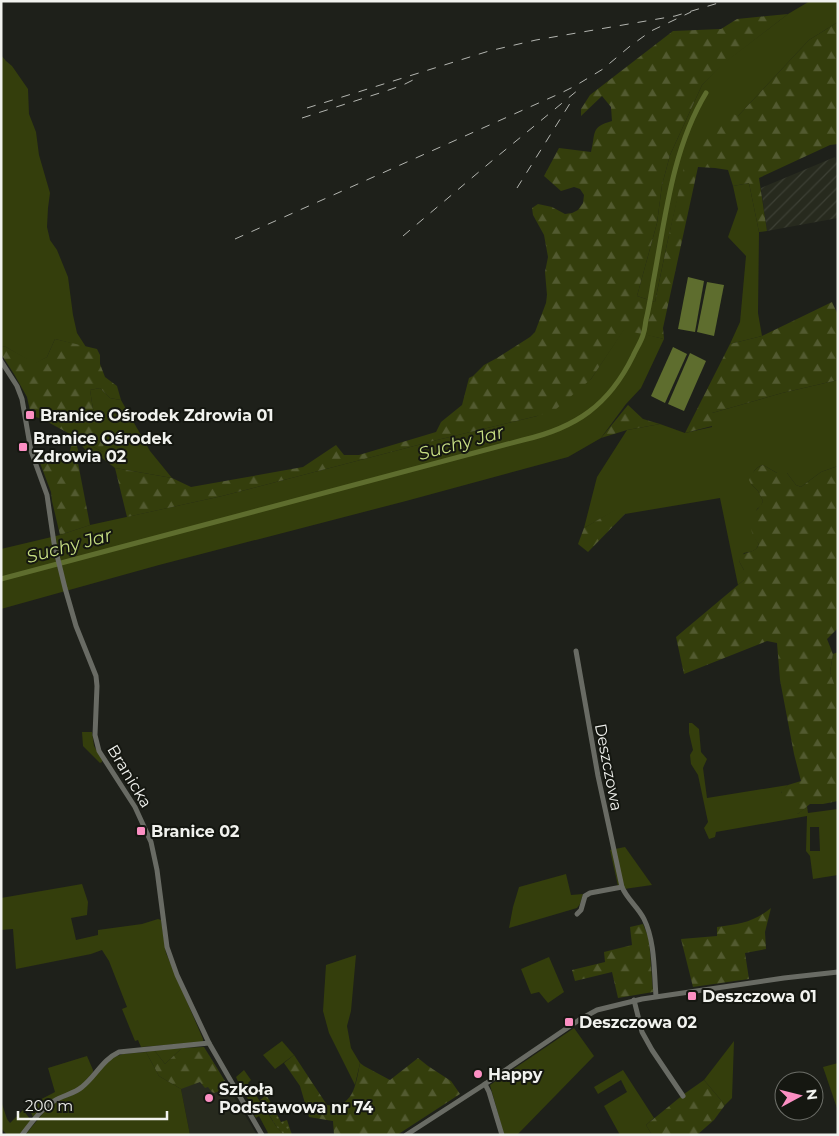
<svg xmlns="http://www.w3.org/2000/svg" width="839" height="1136" font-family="Montserrat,sans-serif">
<defs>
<pattern id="industrial-furrows" width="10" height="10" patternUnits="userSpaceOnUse" patternTransform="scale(1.25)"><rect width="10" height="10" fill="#272a1e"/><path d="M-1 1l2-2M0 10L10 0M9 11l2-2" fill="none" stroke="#3c3f34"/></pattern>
<pattern id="forest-firs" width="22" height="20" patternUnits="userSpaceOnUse" patternTransform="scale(1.25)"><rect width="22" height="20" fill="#343e0c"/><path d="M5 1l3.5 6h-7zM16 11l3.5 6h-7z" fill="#525a30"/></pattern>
<pattern id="park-dots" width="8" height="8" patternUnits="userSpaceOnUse" patternTransform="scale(1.25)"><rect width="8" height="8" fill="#343e0c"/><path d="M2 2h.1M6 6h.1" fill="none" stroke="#525a30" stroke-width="1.8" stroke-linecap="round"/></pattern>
</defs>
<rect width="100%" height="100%" fill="#1e201a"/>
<!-- built -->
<polygon fill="#272a1e" points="209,1055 257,1135 190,1135 178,1074"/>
<!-- industrial -->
<polygon fill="url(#industrial-furrows)" points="835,157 838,166 838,218 767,231 761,188"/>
<!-- grass -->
<g fill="#343e0c" fill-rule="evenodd">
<polygon points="810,1 838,1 838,22 809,40 738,116 687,158 667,244 655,302 637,296 657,223 662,185 670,155 702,85 726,61 788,14"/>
<polygon points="1,55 6,61 12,66 28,89 29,114 36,132 39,155 50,193 48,208 47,227 50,240 57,250 68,277 73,315 77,333 86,347 55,339 47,357 35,364 4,346 1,348"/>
<polygon points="749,183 759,232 758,313 762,336 730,344 740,322 746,256 728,237 738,209 733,186"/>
<polygon points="624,329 664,339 641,388 626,404 601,438 568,457 406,501 159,565 1,609 1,549 60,535 90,525 222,496 437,440 537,416 591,379"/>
<path d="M 838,380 L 838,466 L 821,472 L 801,487 L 796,485 L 787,473 L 777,473 L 763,465 C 753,468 752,475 751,484 L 758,491 L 763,501 L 761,506 L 757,509 L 752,532 L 756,540 L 759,544 C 756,551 752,552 744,553 L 739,561 L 744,570 L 744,580 L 738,585 L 720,498 L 625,514 L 625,505 L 584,528 L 597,477 L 627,430 L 660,424 L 685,433 L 712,427 L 712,413 L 782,393 Z"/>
<polygon points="100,388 110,398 121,400 150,451 172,478 115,468 98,455 91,453 88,453 78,441 77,438 103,452 100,417 93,409 90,390"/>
<polygon points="838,652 838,690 836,691 830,672 833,654"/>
<path d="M 689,723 L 692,723 L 699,729 L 701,752 L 707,759 L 703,768 L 707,798 L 788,785 L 781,792 L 798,814 L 807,806 L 808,813 L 838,809 L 838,875 L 813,879 L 810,856 L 806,851 L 807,816 L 716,832 L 715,837 L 709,839 L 704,828 L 708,822 L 698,775 L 691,764 L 690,755 L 693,750 L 689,733 ZM 810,827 L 819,827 L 820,851 L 810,851 Z"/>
<polygon points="82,732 92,732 94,746 102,759 102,762 100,763 83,746"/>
<polygon points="625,847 652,885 624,889 618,886 610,850"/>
<polygon points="566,874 571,895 583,894 580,904 577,908 509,928 513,907 519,887"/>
<polygon points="82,884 88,902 87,915 71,918 76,940 98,935 98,930 142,924 158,919 161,920 166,953 203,1039 203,1042 141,1047 138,1040 135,1041 122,1009 127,1007 109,961 102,950 91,954 16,969 13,929 1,930 1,898"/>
<polygon points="356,955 351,1011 347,1026 351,1048 360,1063 355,1085 329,1033 323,1011 326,965"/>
<polygon points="549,957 564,992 548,1003 539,992 531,994 521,969"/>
<polygon points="574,1028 594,1056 517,1135 504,1135 490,1085"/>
<polygon points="282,1041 294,1055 275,1069 263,1055"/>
<polygon points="734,1041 732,1098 725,1105 704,1080"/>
<polygon points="182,1048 165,1064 154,1050"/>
<polygon points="146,1052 159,1076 181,1089 190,1135 25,1135 45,1111 57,1101 77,1093 111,1058 123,1054"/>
<polygon points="87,1056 93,1070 93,1072 83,1084 76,1090 56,1098 36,1116 33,1117 28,1106 55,1092 48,1068"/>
<polygon points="838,1063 838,1111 823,1067"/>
<polygon points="244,1070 251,1080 248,1083 276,1126 284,1135 266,1135 268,1133 259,1116 256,1118 254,1115 257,1114 240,1086 236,1077"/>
<polygon points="623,1070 654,1118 646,1125 652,1135 620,1135 604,1106 627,1092 621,1080 598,1094 594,1087"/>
<polygon points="1,1101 7,1119 10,1123 23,1110 30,1119 31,1122 21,1135 7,1135 1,1128"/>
</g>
<!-- forest -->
<g fill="url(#forest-firs)">
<path d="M 788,14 L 727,61 L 702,85 L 670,155 L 662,185 L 657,223 L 637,296 L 655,302 L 667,244 L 686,158 L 725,110 L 738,116 L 809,40 L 838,22 L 838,144 L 830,145 L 759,178 L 767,231 L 759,232 L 749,183 L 733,186 L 728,170 L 715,168 L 698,167 L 663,328 L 664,339 L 624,330 L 591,379 L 555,410 L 537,416 L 437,440 L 222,496 L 127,517 L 115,468 L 172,478 L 191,487 L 303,467 L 336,445 L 344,455 L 359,455 L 436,432 L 441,422 L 462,405 L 469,378 L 473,376 L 484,365 L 497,358 L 530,337 L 535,332 L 546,303 L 547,295 L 545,272 L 548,257 L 544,235 L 533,215 L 532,208 L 538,204 L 552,207 L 565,214 L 572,213 L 578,210 L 583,203 L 584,195 L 580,189 L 574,187 L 561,191 L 544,176 L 559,148 L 591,152 C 596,133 590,127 612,121 L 611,107 L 602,96 L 581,116 L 581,109 L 590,95 L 673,31 L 721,29 L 737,19 Z"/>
<polygon points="832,302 838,315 838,380 782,393 712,413 712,426 685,433 730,344 762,336"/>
<polygon points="55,339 97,349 100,355 100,364 105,377 117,386 121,400 110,398 100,388 90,390 93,409 100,417 104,432 103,452 46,421 31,415 27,397 14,374 1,354 1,348 4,346 35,363 47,357"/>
<polygon points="628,405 643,419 660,424 627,430 601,438"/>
<polygon points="70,439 75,440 79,453 80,462 78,463 90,525 60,535 52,501 51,492 37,455 68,460 72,442"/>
<path d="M 763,465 L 777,473 L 787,473 L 796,485 L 801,487 L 821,472 L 838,466 L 838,628 L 827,639 L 833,654 L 830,672 L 838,695 L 838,801 L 823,804 L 810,804 L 798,814 C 788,808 784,803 781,791 L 788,785 L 801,781 L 794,754 L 780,680 L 777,643 L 767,641 L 684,674 L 676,637 L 744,580 L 744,570 L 739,561 L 740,556 C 747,551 756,553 759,544 C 750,535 748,522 756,511 C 759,507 761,506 763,501 L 758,491 L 751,484 L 749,480 C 752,473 756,467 763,465 Z"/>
<polygon points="625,504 625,514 588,552 578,544 584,528"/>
<path d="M 771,908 L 765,932 L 766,949 L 745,953 L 749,979 L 693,987 L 681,939 L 717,936 L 717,927 C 740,924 752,923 771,908 Z"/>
<polygon points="643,924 649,939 653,992 618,998 612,972 575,981 572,970 605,962 604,952 632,945 630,927"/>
<polygon points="204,1047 228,1086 225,1087 223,1084 217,1088 219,1091 214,1093 212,1092 208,1087 205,1088 200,1082 181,1089 159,1076 146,1052 154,1050 165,1064 182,1048"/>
<path d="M 294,1055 L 327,1105 C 354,1109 356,1083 360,1063 L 364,1066 L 390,1080 L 418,1058 L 428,1066 L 451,1081 L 460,1094 L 397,1135 L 334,1135 L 333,1121 L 309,1117 L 300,1086 L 284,1063 Z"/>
<polygon points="704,1080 725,1105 714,1120 697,1135 652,1135 646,1125 684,1094"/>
</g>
<!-- park -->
<polygon fill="url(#park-dots)" points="266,1095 270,1101 281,1122 287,1120 292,1135 284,1135 276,1126 260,1100"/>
<!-- water -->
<g fill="#5e6d2e">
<polygon points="688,277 704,281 695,332 678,329"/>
<polygon points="707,282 724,285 714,336 697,332"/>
<polygon points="673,347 687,354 665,403 651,396"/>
<polygon points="690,353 706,361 684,411 668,404"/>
</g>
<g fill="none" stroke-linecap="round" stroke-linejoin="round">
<!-- canal -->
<path stroke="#5e6d2e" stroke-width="5" d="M 1,579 L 523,440 C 576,428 609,405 633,356 C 636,349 641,342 643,335 C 645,330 645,325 646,320 C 649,308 651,295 653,283 C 665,220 672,149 706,93"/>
<!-- minor -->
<g stroke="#696b64" stroke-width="5">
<polyline points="1,361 17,386 22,399 31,451 47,495 54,543 65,588 76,626 96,676 97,686 95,735 99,751 135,807 151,842 157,870 167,947 177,975 209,1043 262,1135"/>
<path d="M 576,651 L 598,776 L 622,887 C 627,899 638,907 644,919 C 655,941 654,972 656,996"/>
<polyline points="577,914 581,910 585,896 590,893 622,887"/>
<polyline points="634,1000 642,1032 652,1050 683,1096"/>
<polyline points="485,1084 489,1092 502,1135"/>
<path d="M 22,1135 C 32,1122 41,1109 54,1101 C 63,1095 74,1094 82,1087 C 96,1076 102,1060 119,1052 L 209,1043"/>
<polyline points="406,1135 485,1084 579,1020 597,1010 642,999 784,978 838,972"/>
</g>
<!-- rail -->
<g stroke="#b3b5b0" stroke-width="1" stroke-dasharray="9 9" stroke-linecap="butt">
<polyline points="307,108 489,51 536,40 675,16 725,1"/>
<polyline points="302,118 386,91 403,85 413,80"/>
<polyline points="517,188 574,97"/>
<polyline points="403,236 493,160 578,90"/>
<polyline points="235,239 561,93 575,86 603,69 629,47 651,31 691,12"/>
</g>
</g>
<!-- markers -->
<g fill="#fc8fc3" stroke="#151711" stroke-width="2">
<rect x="25" y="410" width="10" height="10" rx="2.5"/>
<rect x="18" y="442" width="10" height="10" rx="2.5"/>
<rect x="136" y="826" width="10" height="10" rx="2.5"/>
<rect x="687" y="991" width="10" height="10" rx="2.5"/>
<rect x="564" y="1017" width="10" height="10" rx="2.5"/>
<circle cx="478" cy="1074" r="5"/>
<circle cx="209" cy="1098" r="5"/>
</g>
<g text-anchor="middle" stroke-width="4" stroke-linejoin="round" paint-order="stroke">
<!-- poi labels -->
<g font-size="16" font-weight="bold" fill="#f1f2ee" stroke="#151711" text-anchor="start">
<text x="40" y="421">Branice Ośrodek Zdrowia 01</text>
<text x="33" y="444">Branice Ośrodek<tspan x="33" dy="18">Zdrowia 02</tspan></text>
<text x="151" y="837">Branice 02</text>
<text x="702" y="1002">Deszczowa 01</text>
<text x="579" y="1028">Deszczowa 02</text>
<text x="488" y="1080">Happy</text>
<text x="219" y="1095">Szkoła<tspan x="219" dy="18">Podstawowa nr 74</tspan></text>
</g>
<!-- street labels -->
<g font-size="16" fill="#f1f2ee" stroke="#151711">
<text transform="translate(609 767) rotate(79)" y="6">Deszczowa</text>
<text transform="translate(130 776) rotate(59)" y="6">Branicka</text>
</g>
<!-- water labels -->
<g font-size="18" font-style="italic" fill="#c5dc81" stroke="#151711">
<text transform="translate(461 443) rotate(-15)" y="6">Suchy Jar</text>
<text transform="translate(69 546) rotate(-15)" y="6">Suchy Jar</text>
</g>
</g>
<!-- border -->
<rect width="839" height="1136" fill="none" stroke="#f1f2ee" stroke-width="5"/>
<!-- north arrow -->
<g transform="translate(799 1096) rotate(83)"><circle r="24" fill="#151711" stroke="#6d6f69"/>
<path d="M0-4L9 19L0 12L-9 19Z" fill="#fc8fc3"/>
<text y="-8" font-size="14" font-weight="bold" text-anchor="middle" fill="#f1f2ee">N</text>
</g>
<!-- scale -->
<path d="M18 1111v8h149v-8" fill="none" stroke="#f1f2ee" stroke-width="2.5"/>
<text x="25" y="1111" font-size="15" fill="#f1f2ee" stroke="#151711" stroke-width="4" paint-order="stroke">200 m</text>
</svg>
